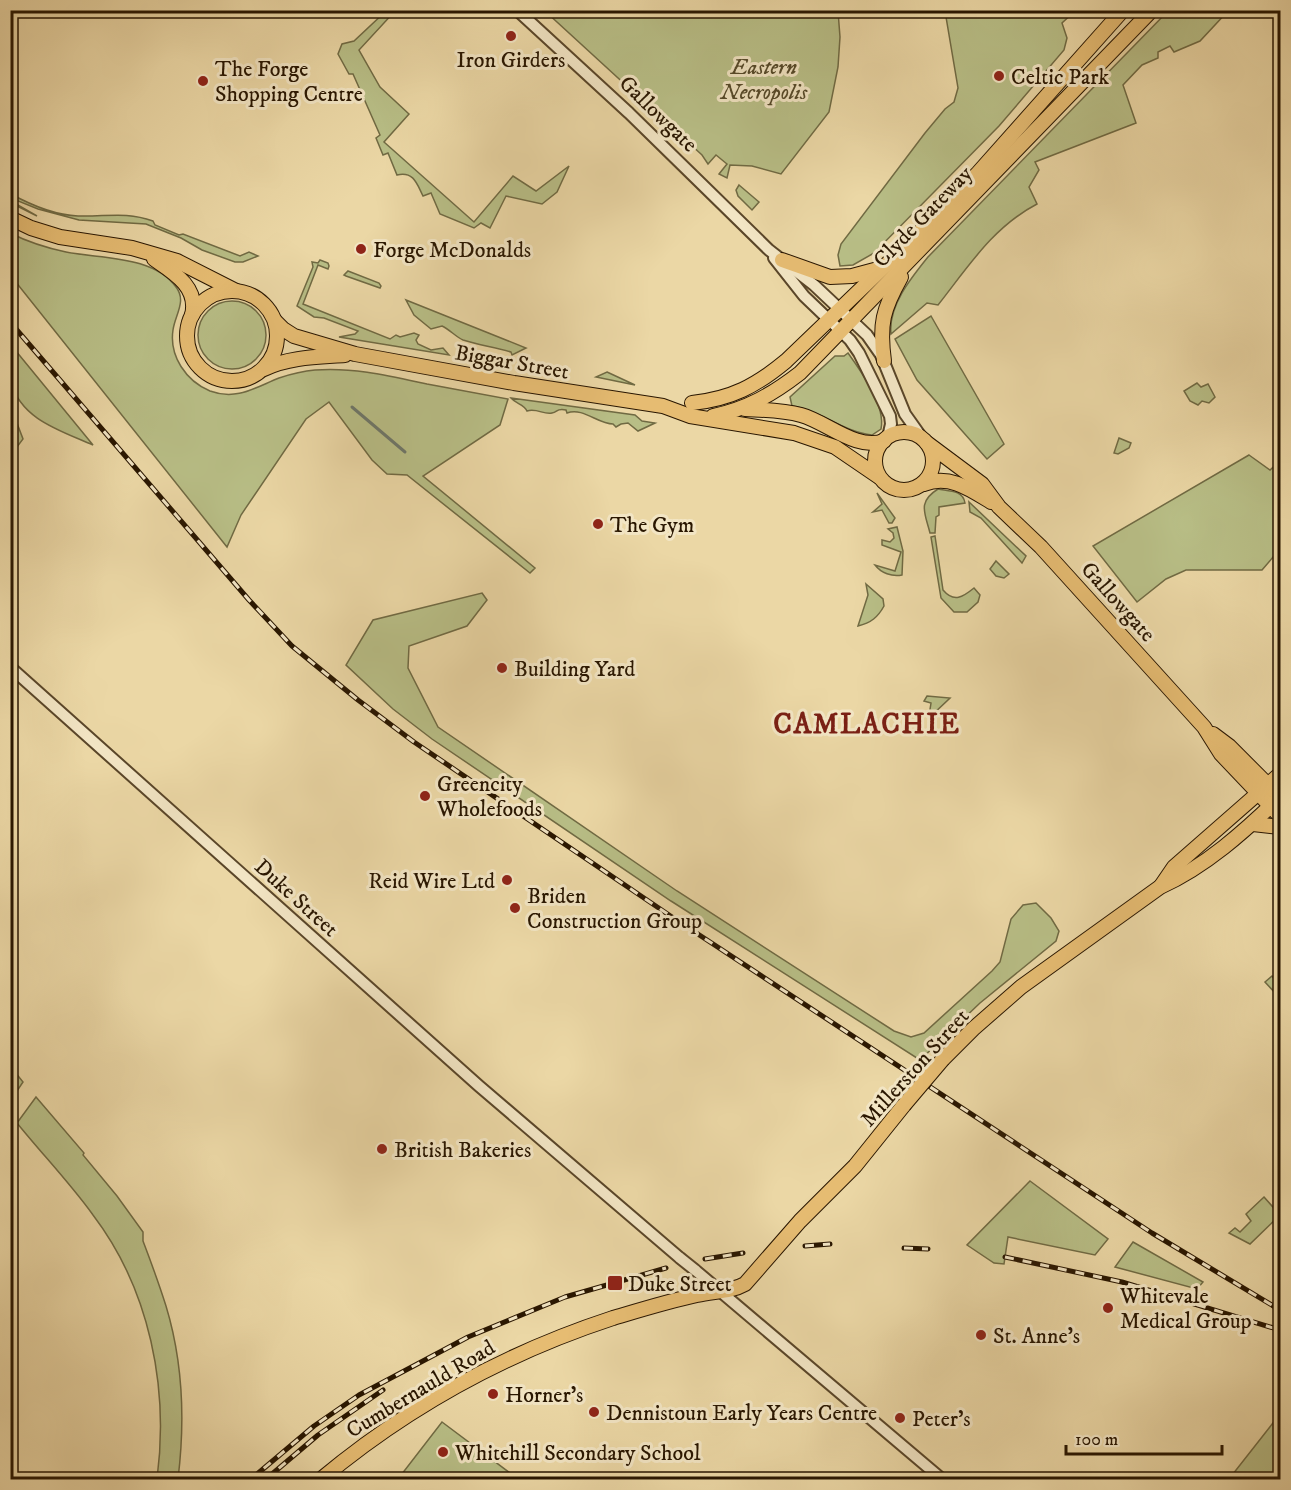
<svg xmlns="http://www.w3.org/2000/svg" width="1291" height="1490" font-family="'IM FELL DW Pica',serif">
<rect width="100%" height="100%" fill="#ebd7a5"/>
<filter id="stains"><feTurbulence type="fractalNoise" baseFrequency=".00333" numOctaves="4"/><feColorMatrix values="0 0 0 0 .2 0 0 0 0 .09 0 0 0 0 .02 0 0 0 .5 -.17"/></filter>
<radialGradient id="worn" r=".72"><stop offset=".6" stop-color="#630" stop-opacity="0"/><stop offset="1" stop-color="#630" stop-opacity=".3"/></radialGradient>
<!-- green -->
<g fill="#b8be86" stroke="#706a43" stroke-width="1.5">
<path d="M 386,11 L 395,11 L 359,50 L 380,87 L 409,114 L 384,142 L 474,222 L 513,176 L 536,191 L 569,166 L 557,192 L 542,204 L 506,196 L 490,228 L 481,223 L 474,228 L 440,214 L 431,193 L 423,196 C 417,184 414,171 397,175 L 388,153 L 383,155 L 376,138 L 380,135 L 353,74 L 349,74 L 338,54 L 342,44 L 354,41 Z"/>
<polygon points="545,11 838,11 840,37 838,67 829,112 781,174 752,166 730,165 727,178 719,174 727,164 716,155 708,164 702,155"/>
<polygon points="945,11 1075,11 1062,23 1067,38 1064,50 999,126 874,253 853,265 840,266 838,255 841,244 925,133 945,109 954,102 958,88"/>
<path d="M 1168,11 L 1228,11 L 1200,41 L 1174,52 L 1170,46 L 1158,52 L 1158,58 L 1142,65 L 1123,85 L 1136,123 L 1035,162 L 1039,170 L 1029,187 L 1037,204 C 993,227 968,267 938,305 L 927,303 L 891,334 C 888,306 911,278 928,257 Z"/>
<polygon points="739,185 759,202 752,210 738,196 736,190"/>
<path d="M 11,194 C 31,205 54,215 78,216 C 106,217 125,211 153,221 L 155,225 L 179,235 L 183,234 L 240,256 L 249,252 L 258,256 L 243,262 L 235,262 L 202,250 L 181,238 L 146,224 L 79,220 L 38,209 L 16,200 L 16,204 L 37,216 L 11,203 Z"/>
<path d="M 10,233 C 28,242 47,248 66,252 C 101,259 153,255 176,287 C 187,301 175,315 173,330 C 169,356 186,381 210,391 C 237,401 256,387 279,378 C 291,374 303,371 315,370 C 353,367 390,376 427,384 C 454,389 481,394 508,399 L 500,425 L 423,476 L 535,568 L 530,573 L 407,475 L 387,474 L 372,460 L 329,402 L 306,419 L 241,515 L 227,547 L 11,276 Z"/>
<polygon points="320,260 328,263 329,266 328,269 318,265 303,304 390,339 396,335 400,337 414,333 419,335 416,340 418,344 431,350 443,348 449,355 339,337 355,334 358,331 324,318 314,317 297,306 313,267 312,262 318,263"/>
<polygon points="348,271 379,283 381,286 380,288 346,276 344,275"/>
<path d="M 406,300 L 526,348 L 512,355 L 511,352 C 495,347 478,345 463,340 C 456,337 449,329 442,326 L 431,329 L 414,315 Z"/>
<circle cx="232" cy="335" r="34"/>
<polygon points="931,316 1004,444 987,459 917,380 895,339"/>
<path d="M 11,345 L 93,445 C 62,431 21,420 11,382 C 8,371 10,356 11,345 Z"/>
<path d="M 848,353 C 861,371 886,406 881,429 L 872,435 C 843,432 820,410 792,406 L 790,397 L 835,356 L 844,356 Z"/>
<polygon points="607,372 635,385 596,377"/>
<polygon points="1197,383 1201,387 1208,384 1215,397 1209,403 1202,401 1198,405 1190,401 1184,391"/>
<path d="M 511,398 L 635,415 L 642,421 L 655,423 L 638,431 L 628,423 L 621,424 L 616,427 L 613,424 C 598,424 583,407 567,413 L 566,410 C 556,408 558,412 552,413 C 544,415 537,408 527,411 C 524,404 516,404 511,398 Z"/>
<polygon points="11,414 15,418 23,439 11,455"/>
<polygon points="1119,438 1131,443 1129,448 1118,454 1114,453"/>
<polygon points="1249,455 1270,470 1280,461 1280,549 1262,570 1186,570 1166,579 1137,602 1093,546"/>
<path d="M 938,489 C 949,491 963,490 965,503 L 939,507 L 939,515 L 936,517 L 935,533 L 930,533 C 925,513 917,502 938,489 Z"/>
<polygon points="877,493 895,518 892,523 889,523 882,510 873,512 882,504"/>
<polygon points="969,502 1026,556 1022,563 981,518 970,512"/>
<path d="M 897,527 L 903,551 L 902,575 C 892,577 881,573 875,565 L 895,571 L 901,552 L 882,545 L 882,540 L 890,542 L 894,538 L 893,533 L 888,529 Z"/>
<path d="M 935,536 L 943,590 C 954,603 963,597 974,588 L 980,595 L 978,602 L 967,612 L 954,612 L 941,598 L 931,537 Z"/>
<polygon points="996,561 1009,574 1004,578 996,576 990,569"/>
<path d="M 866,584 L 883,599 L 884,606 C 878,617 871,623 858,626 L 868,595 Z"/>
<polygon points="482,593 487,600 467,626 409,646 408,668 438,727 677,891 894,1031 911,1037 924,1033 992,971 1000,962 1011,919 1023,905 1036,903 1051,918 1059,931 1056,941 980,1003 920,1060 671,901 432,739 393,709 346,665 373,620"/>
<polygon points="927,696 950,698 931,716 929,716 931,703 924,701"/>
<polygon points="1272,976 1280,986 1280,991 1276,994 1265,982"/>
<polygon points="11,1067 23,1082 11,1100"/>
<path d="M 36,1097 L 84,1153 L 83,1155 L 117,1196 L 143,1232 L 143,1241 C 151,1262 159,1284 166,1306 C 183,1362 185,1422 178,1479 L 157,1479 C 169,1388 150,1290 93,1215 C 70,1183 42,1154 17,1123 Z"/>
<polygon points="1030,1181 1108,1239 1095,1255 1008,1237 1004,1264 994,1263 967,1245"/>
<polygon points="1264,1197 1280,1215 1250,1244 1229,1233 1235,1228 1240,1232 1251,1221 1246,1214"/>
<polygon points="1133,1242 1203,1282 1197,1289 1115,1267"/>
<polygon points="1280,1414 1280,1479 1229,1479"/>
<polygon points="442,1422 518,1479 398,1479"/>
</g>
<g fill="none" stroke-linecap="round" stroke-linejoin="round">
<!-- stream -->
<polyline stroke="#6e776a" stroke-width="3" points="352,407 405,452"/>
<!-- minor casing -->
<g stroke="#5a4629" stroke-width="14">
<g id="minor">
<polyline points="517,10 629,113 769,250 814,285 867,335 881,355 905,414 922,438"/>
<polyline points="774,258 804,296 850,340 859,353 890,416 891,424 888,437"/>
<polyline points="10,667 479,1086 680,1258"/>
<polyline points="695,1270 943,1480"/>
</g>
</g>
<!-- major casing -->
<g stroke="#291600" stroke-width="16">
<g id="major">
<polyline points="10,218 31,228 60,237 132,248 177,261 236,291"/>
<path d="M 154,259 C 173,272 199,287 192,315"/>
<polyline points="782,260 830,277 852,276 878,269"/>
<circle cx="232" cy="336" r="45"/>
<polyline points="275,321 283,329 294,336 355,354 514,383 663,406 690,416 794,433 835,447 879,477"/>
<path d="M 884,361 C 879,324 883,309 901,277"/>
<path d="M 264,369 C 289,357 318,357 345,355"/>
<path d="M 692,403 C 731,399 756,386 786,361 L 911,241 L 978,173 L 1123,10"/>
<path d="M 745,409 C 764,410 783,410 801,415 C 827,422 856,451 884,441"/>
<path d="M 713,416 C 747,409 773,394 800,373 L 1152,10"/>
<circle cx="904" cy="461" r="29"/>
<polyline points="927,443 982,484 999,507 1041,547 1204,727 1221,754 1280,816"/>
<path d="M 924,484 C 949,474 970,489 991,502"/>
<polyline points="1213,734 1229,746 1273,790"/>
<polyline points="1253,824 1280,827"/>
<polyline points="1161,886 1174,867 1280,774"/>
<path d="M 943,1059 L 973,1029 L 1021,987 L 1160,887 C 1205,867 1245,831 1280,797"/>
<path d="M 320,1480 C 407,1407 506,1353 613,1318 C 640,1310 669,1301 697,1295 C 713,1291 731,1292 745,1284 L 800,1221 L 855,1166 L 904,1105"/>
</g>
</g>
<!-- minor -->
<use href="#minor" stroke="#f2e5c4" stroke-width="10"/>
<!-- major -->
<use href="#major" stroke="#e6bc72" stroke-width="14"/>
<!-- rail casing -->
<g stroke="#291600" stroke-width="5">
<g id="rail">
<polyline points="10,322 249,600 292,646 358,700 414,742 672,917 1152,1233 1280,1310"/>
<polyline points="805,1246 830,1244"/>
<polyline points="904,1248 928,1249"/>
<polyline points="1005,1257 1122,1282 1280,1330"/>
<polyline points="705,1259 743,1253"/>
<polyline points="250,1480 314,1426 359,1395 468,1337 565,1297 666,1268"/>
<polyline points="265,1480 318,1435 383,1390"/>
</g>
</g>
<!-- rail -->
<use href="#rail" stroke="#f2e5c4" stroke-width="3" stroke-dasharray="9" stroke-linecap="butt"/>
<!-- minor-bridge casing -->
<g stroke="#5a4629" stroke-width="14" stroke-linecap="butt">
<polyline id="minor-bridge" points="680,1258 695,1270"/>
</g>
<!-- major-bridge casing -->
<g stroke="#291600" stroke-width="16" stroke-linecap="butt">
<polyline id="major-bridge" points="904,1105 943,1059"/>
</g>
<!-- minor-bridge -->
<use href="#minor-bridge" stroke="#f2e5c4" stroke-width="10"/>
<!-- major-bridge -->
<use href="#major-bridge" stroke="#e6bc72" stroke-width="14"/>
</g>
<!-- markers -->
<g fill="#8f2418" stroke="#f2e5c4" stroke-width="2">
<circle cx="511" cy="36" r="6"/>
<circle cx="999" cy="76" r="6"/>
<circle cx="203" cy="81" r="6"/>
<circle cx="361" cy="249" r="6"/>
<circle cx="598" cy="524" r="6"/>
<circle cx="502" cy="668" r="6"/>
<circle cx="425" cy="796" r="6"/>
<circle cx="507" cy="880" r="6"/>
<circle cx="515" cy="908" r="6"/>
<circle cx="382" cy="1149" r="6"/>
<rect x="607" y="1275" width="16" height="16" rx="3"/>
<circle cx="1108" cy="1308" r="6"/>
<circle cx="981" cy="1335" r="6"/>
<circle cx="493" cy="1394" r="6"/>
<circle cx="594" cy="1412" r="6"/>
<circle cx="900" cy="1418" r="6"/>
<circle cx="443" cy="1452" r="6"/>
</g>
<g text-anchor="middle" stroke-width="6" stroke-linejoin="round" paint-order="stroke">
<!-- poi labels -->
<g font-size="22" fill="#291600" stroke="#f2e5c4" text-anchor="start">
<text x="511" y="67" text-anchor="middle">Iron Girders</text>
<text x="215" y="76">The Forge<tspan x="215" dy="25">Shopping Centre</tspan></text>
<text x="1011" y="84">Celtic Park</text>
<text x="373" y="257">Forge McDonalds</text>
<text x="610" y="532">The Gym</text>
<text x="514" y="676">Building Yard</text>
<text x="437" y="791">Greencity<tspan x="437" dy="25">Wholefoods</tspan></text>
<text x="495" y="888" text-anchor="end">Reid Wire Ltd</text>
<text x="527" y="903">Briden<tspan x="527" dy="25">Construction Group</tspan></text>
<text x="394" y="1157">British Bakeries</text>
<text x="628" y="1291">Duke Street</text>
<text x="1120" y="1303">Whitevale<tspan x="1120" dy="25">Medical Group</tspan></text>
<text x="993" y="1343">St. Anne's</text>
<text x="505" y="1402">Horner's</text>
<text x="606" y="1420">Dennistoun Early Years Centre</text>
<text x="912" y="1426">Peter's</text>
<text x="455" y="1460">Whitehill Secondary School</text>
</g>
<!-- park labels -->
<g font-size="22" font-style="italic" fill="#544828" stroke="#f2e5c4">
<text x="764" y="74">Eastern<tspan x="764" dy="25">Necropolis</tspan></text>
</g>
<!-- street labels -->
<g font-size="22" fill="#291600" stroke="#f2e5c4">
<text transform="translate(659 113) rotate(44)" y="8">Gallowgate</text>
<text transform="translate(922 216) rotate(-46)" y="8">Clyde Gateway</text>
<text transform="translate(512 361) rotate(10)" y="8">Biggar Street</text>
<text transform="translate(1119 601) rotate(48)" y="8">Gallowgate</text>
<text transform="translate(297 897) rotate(42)" y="8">Duke Street</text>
<text transform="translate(914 1067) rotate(-48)" y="8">Millerston Street</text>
<text transform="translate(420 1388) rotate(-31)" y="8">Cumbernauld Road</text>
</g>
<!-- district labels -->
<g font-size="28" font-weight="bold" letter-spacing="1.5" fill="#7a1f14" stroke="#f2e5c4">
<text x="867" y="733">CAMLACHIE</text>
</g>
</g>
<!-- margin -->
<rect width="1291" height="1490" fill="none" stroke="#ebd7a5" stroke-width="36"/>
<rect x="12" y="12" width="1267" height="1466" fill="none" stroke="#291600" stroke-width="3"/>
<rect x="18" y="18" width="1255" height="1454" fill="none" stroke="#291600" stroke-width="1.5"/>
<!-- scale -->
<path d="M1066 1445v9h156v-9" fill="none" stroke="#291600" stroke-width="3"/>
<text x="1075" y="1445" font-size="18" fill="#291600" stroke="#f2e5c4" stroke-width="4.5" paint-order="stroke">100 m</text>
<rect width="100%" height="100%" filter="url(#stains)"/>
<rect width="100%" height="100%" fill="url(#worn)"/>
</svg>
